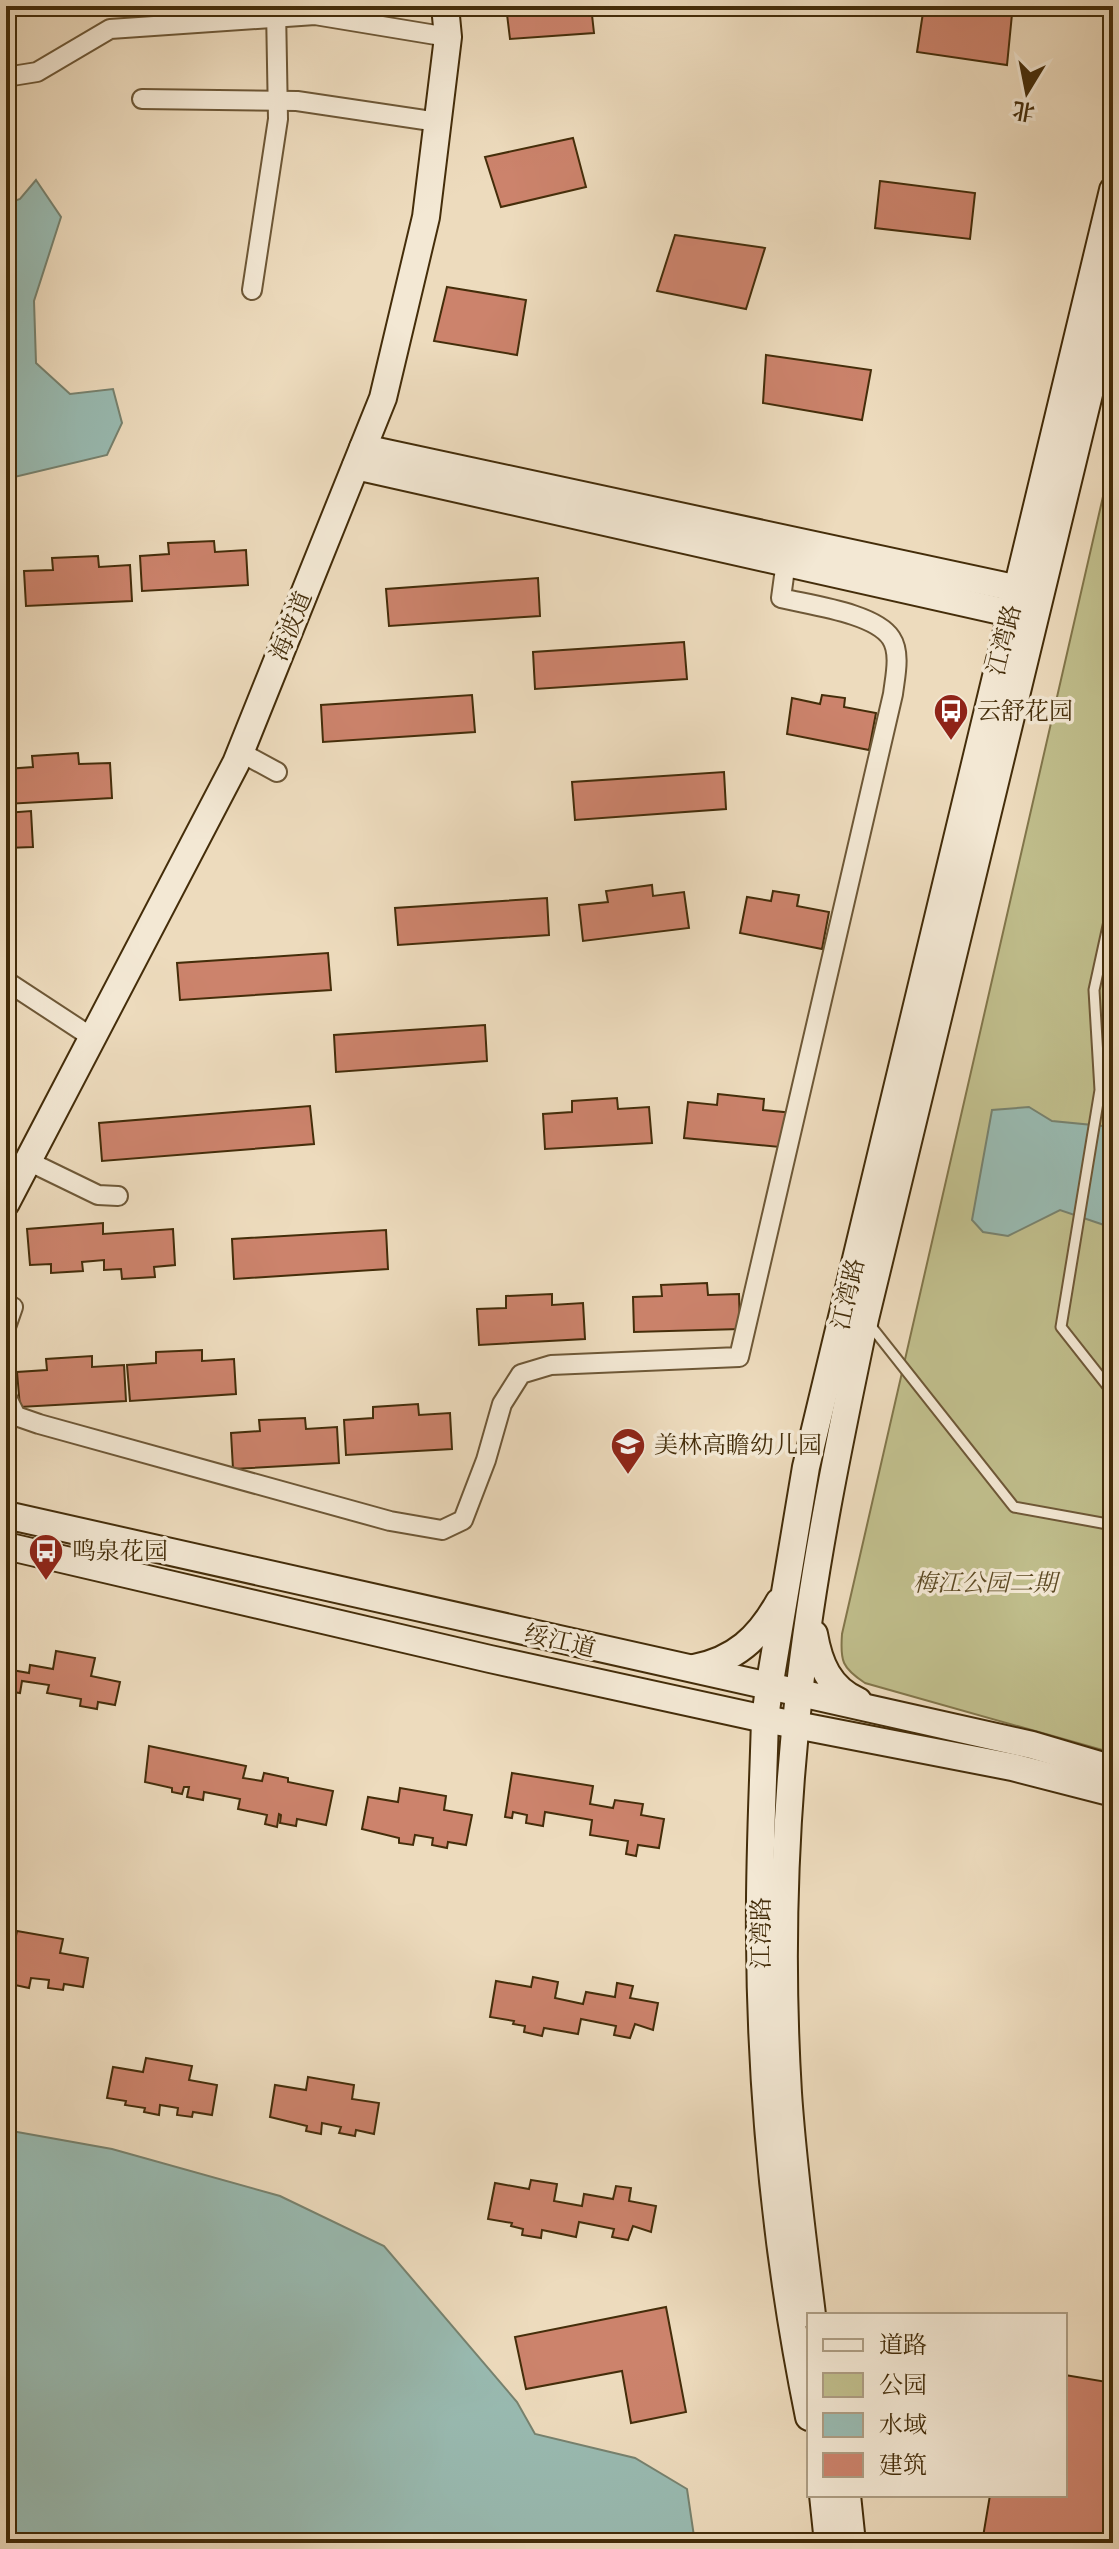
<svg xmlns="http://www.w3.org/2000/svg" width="1119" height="2549" font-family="'Old Standard TT','Noto Serif SC',serif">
<rect width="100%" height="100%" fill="#eddbbd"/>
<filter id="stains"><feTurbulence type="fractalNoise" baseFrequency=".0025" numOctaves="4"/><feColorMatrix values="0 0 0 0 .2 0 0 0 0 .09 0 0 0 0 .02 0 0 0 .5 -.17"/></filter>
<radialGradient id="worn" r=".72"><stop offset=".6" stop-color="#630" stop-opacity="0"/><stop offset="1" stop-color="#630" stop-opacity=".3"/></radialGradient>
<!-- green -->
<path fill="#c0be8c" stroke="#82764b" stroke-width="2" d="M 1113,453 L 1113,1753 L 865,1683 C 842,1668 840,1661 842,1634 Z"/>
<!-- water -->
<g fill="#99bbb2" stroke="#77826f" stroke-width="2">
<polygon points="36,180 61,217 34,301 36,363 70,394 113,389 122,423 107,455 6,479 6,204 20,199"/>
<polygon points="1029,1107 1052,1121 1113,1127 1113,1228 1060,1210 1008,1236 983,1232 972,1220 992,1110"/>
<polygon points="6,2130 112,2149 280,2196 384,2246 517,2402 535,2434 635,2458 687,2489 695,2543 6,2543"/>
</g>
<!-- building -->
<g fill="#cc836c" stroke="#442d0a" stroke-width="2">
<polygon points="506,6 591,6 594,33 510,39"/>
<polygon points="924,6 960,6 1012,14 1007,65 917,52"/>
<polygon points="573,138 586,187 501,207 485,157"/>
<polygon points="880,181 975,193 970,239 875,228"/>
<polygon points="675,235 765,248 746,309 657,291"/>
<polygon points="447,287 526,300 517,355 434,341"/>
<polygon points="766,355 871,370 862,420 763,403"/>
<polygon points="214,541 215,552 246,550 248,585 142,591 140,556 169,554 168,543"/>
<polygon points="98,556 99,567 130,565 132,601 26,606 24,571 53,570 52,558"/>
<polygon points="538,578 540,616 389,626 386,589"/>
<polygon points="684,642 687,679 535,689 533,652"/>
<polygon points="472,695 475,732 323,742 321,705"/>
<polygon points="822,695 845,698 844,707 876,713 869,750 787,734 792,698 820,704"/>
<polygon points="78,753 79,764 110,763 112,798 6,804 6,769 33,767 32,756"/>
<polygon points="724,772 726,809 575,820 572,782"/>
<polygon points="31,811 33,847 6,848 6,813"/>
<polygon points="652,885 653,896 684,892 689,928 583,941 579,905 608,902 606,891"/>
<polygon points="773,891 799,895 797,906 829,912 822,949 740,933 747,897 771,901"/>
<polygon points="547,898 549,935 398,945 395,908"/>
<polygon points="328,953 331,990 180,1000 177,963"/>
<polygon points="485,1025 487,1061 336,1072 334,1035"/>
<polygon points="718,1094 764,1099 763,1110 794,1113 790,1148 684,1138 688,1102 717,1105"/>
<polygon points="617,1098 618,1109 649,1107 652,1143 545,1149 543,1114 572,1112 572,1101"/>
<polygon points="310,1106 314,1144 102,1161 99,1123"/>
<polygon points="103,1223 103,1234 173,1229 175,1265 154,1267 155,1277 122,1279 121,1269 104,1270 104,1260 82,1262 83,1271 51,1273 51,1264 30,1265 27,1229"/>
<polygon points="386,1230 388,1269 234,1279 232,1239"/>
<polygon points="707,1283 708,1295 739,1294 740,1329 634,1332 633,1297 662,1296 661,1285"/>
<polygon points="552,1294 552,1305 583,1303 585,1339 479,1345 477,1309 506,1308 506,1296"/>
<polygon points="202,1350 202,1361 234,1359 236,1394 130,1401 127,1365 156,1363 156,1352"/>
<polygon points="92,1356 92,1367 124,1365 126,1401 20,1407 17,1372 47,1370 46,1359"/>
<polygon points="418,1404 419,1415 450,1413 452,1449 346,1455 344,1420 373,1418 373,1407"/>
<polygon points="305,1418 306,1429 337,1427 339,1463 233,1469 231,1433 260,1431 259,1420"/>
<polygon points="56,1651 95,1658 91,1676 120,1682 115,1705 98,1702 97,1709 80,1706 81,1699 47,1693 49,1685 22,1681 20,1693 6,1691 6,1669 29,1673 30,1665 53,1669"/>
<polygon points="149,1746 246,1766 243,1778 262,1781 264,1773 288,1778 288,1782 333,1791 326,1825 297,1819 296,1826 280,1823 281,1815 279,1814 277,1827 265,1824 267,1815 238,1809 240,1799 204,1792 203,1800 187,1797 189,1787 184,1787 182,1794 172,1792 172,1788 145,1782"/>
<polygon points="512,1773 593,1786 590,1804 613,1808 615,1800 643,1804 641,1815 664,1819 659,1848 638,1845 636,1856 626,1854 628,1841 590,1835 592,1820 545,1812 543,1826 526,1823 527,1815 513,1812 512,1818 505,1817"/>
<polygon points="400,1788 446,1796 444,1810 472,1815 466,1845 448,1842 447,1848 432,1845 433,1838 415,1835 413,1845 399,1843 399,1838 362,1829 368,1797 398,1802"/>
<polygon points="17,1931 63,1939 60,1953 88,1958 83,1987 64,1984 63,1990 48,1988 49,1980 31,1978 29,1988 15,1985 16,1981 6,1979 6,1943 14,1945"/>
<polygon points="533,1977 558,1982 555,1998 583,2004 586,1992 615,1997 617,1983 633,1986 630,1998 658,2003 653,2030 635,2024 630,2038 614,2035 616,2026 581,2019 578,2034 544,2028 542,2036 524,2032 525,2026 513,2024 514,2021 490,2017 496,1981 531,1987"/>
<polygon points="146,2058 192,2066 189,2080 217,2085 212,2115 193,2112 192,2117 177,2115 178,2108 160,2105 159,2115 144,2112 145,2108 125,2105 126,2101 107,2098 113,2067 143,2072"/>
<polygon points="308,2077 354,2085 352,2099 379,2103 374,2134 356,2130 355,2136 339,2133 341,2127 322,2123 321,2134 306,2131 307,2126 270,2117 275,2085 306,2090"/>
<polygon points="531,2180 557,2184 554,2201 582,2206 584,2194 613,2199 616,2186 631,2188 629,2201 656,2206 651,2232 633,2226 628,2240 612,2237 614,2229 579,2222 576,2237 542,2230 541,2238 522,2235 523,2229 511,2226 512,2223 488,2219 495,2183 529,2189"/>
<polygon points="666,2307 686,2412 631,2423 622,2371 526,2389 515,2337"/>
<polygon points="1065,2375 1113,2383 1113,2543 982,2543 990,2495 1065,2495"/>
</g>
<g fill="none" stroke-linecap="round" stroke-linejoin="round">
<!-- lane casing -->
<g stroke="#6e5837" stroke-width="13">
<g id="lane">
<polyline points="1113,903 1094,990 1100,1090 1061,1327 1113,1393"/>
<polyline points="870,1325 1014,1507 1113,1525"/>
</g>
</g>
<!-- street casing -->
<g stroke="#6e5837" stroke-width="22">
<g id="street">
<polyline points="6,77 37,72 110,29 315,15 448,37"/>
<polyline points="142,99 297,101 438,122"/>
<polyline points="252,290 278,119 276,9"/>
<polyline points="240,752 277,772"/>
<polyline points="6,981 93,1038"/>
<polyline points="28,1161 98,1195 118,1196"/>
<polyline points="6,1304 13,1307 6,1327"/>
<path d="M 6,1396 L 16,1416 L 39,1424 L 390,1521 L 442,1530 L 463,1520 L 486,1460 L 502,1404 L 521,1374 L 551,1365 L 739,1357 L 893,694 C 895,677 901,653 891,638 C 875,613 809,605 781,598 L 787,554"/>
</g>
</g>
<!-- secondary casing -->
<g stroke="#442d0a" stroke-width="30">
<g id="secondary">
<polyline points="363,448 1033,592"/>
<polyline points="356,466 1027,617"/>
<polyline points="6,1203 236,763 383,398 426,217 448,37 445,6"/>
<polyline points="6,1515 1032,1745 1113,1769"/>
<polyline points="6,1546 490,1659 765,1719 1012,1767 1113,1793"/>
<path d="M 814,1634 C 819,1663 829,1688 858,1701"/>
<path d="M 694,1668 C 735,1660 759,1638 779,1602"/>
<path d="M 812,2315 C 803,2241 793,2167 788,2093 C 780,1961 784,1825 799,1694 C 813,1568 839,1443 865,1319 L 1113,295"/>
<path d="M 809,2417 C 777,2260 761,2099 760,1939 C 759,1865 763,1792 765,1719 L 769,1688 L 806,1467 L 1113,190"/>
<polyline points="823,2495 828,2543"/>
<polyline points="847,2495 852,2543"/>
</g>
</g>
<!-- lane -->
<use href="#lane" stroke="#f3e8d4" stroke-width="9"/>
<!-- street -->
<use href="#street" stroke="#f3e8d4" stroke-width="18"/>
<!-- secondary -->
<use href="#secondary" stroke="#f3e8d4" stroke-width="26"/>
</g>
<!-- icons -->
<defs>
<g id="bus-pin" transform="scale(1.8)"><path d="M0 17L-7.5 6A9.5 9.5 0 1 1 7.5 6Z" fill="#8f2418" stroke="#f3e8d4"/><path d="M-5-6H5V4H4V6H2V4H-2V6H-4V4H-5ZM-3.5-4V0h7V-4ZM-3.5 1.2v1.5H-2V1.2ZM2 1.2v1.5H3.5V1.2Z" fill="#fff"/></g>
<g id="school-pin" transform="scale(1.8)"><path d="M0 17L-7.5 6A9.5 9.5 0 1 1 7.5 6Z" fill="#8f2418" stroke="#f3e8d4"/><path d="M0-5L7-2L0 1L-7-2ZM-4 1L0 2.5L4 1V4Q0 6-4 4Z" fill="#fff"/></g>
</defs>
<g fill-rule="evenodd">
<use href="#bus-pin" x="951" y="711"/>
<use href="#school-pin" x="628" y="1445"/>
<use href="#bus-pin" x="46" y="1551"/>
</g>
<g text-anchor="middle" stroke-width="7" stroke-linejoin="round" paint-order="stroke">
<!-- street labels -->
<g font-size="24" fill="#442d0a" stroke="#f3e8d4">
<text transform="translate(291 626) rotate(-68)" y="8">海波道</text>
<text transform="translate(1004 640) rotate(-76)" y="8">江湾路</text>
<text transform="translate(848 1294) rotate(-77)" y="8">江湾路</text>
<text transform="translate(560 1641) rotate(13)" y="8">绥江道</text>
<text transform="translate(761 1933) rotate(-90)" y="8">江湾路</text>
</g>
<!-- poi labels -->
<g font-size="24" fill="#442d0a" stroke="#f3e8d4" text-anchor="start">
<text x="977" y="719">云舒花园</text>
<text x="654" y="1453">美林高瞻幼儿园</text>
<text x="72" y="1559">鸣泉花园</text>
</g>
<!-- park labels -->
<g font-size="24" font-style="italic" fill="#5d4a24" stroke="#f3e8d4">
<text x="985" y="1591">梅江公园二期</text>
</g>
</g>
<!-- margin -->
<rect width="1119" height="2549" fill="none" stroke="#eddbbd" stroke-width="32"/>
<rect x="8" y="8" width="1103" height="2533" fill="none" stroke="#442d0a" stroke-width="4"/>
<rect x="16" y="16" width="1087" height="2517" fill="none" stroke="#442d0a" stroke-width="2"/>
<!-- legend -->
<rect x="807" y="2313" width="260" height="184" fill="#f3e8d4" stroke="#ad9d83" stroke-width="2"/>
<rect x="823" y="2339" width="40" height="12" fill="#f3e8d4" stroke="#ad9d83" stroke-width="2"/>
<text x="879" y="2353" font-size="24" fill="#442d0a">道路</text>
<rect x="823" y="2373" width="40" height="24" fill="#c0be8c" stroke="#ad9d83" stroke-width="2"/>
<text x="879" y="2393" font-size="24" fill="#442d0a">公园</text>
<rect x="823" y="2413" width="40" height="24" fill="#99bbb2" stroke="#ad9d83" stroke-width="2"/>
<text x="879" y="2433" font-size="24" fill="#442d0a">水域</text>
<rect x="823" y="2453" width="40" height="24" fill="#cc836c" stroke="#ad9d83" stroke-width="2"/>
<text x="879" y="2473" font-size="24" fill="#442d0a">建筑</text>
<!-- north arrow -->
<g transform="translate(1027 92) rotate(190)" stroke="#f3e8d4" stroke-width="6" paint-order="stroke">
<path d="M0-6L14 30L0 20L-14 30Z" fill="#442d0a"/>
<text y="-12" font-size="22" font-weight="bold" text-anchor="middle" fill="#442d0a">北</text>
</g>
<rect width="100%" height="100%" filter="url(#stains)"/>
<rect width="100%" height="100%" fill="url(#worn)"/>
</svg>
